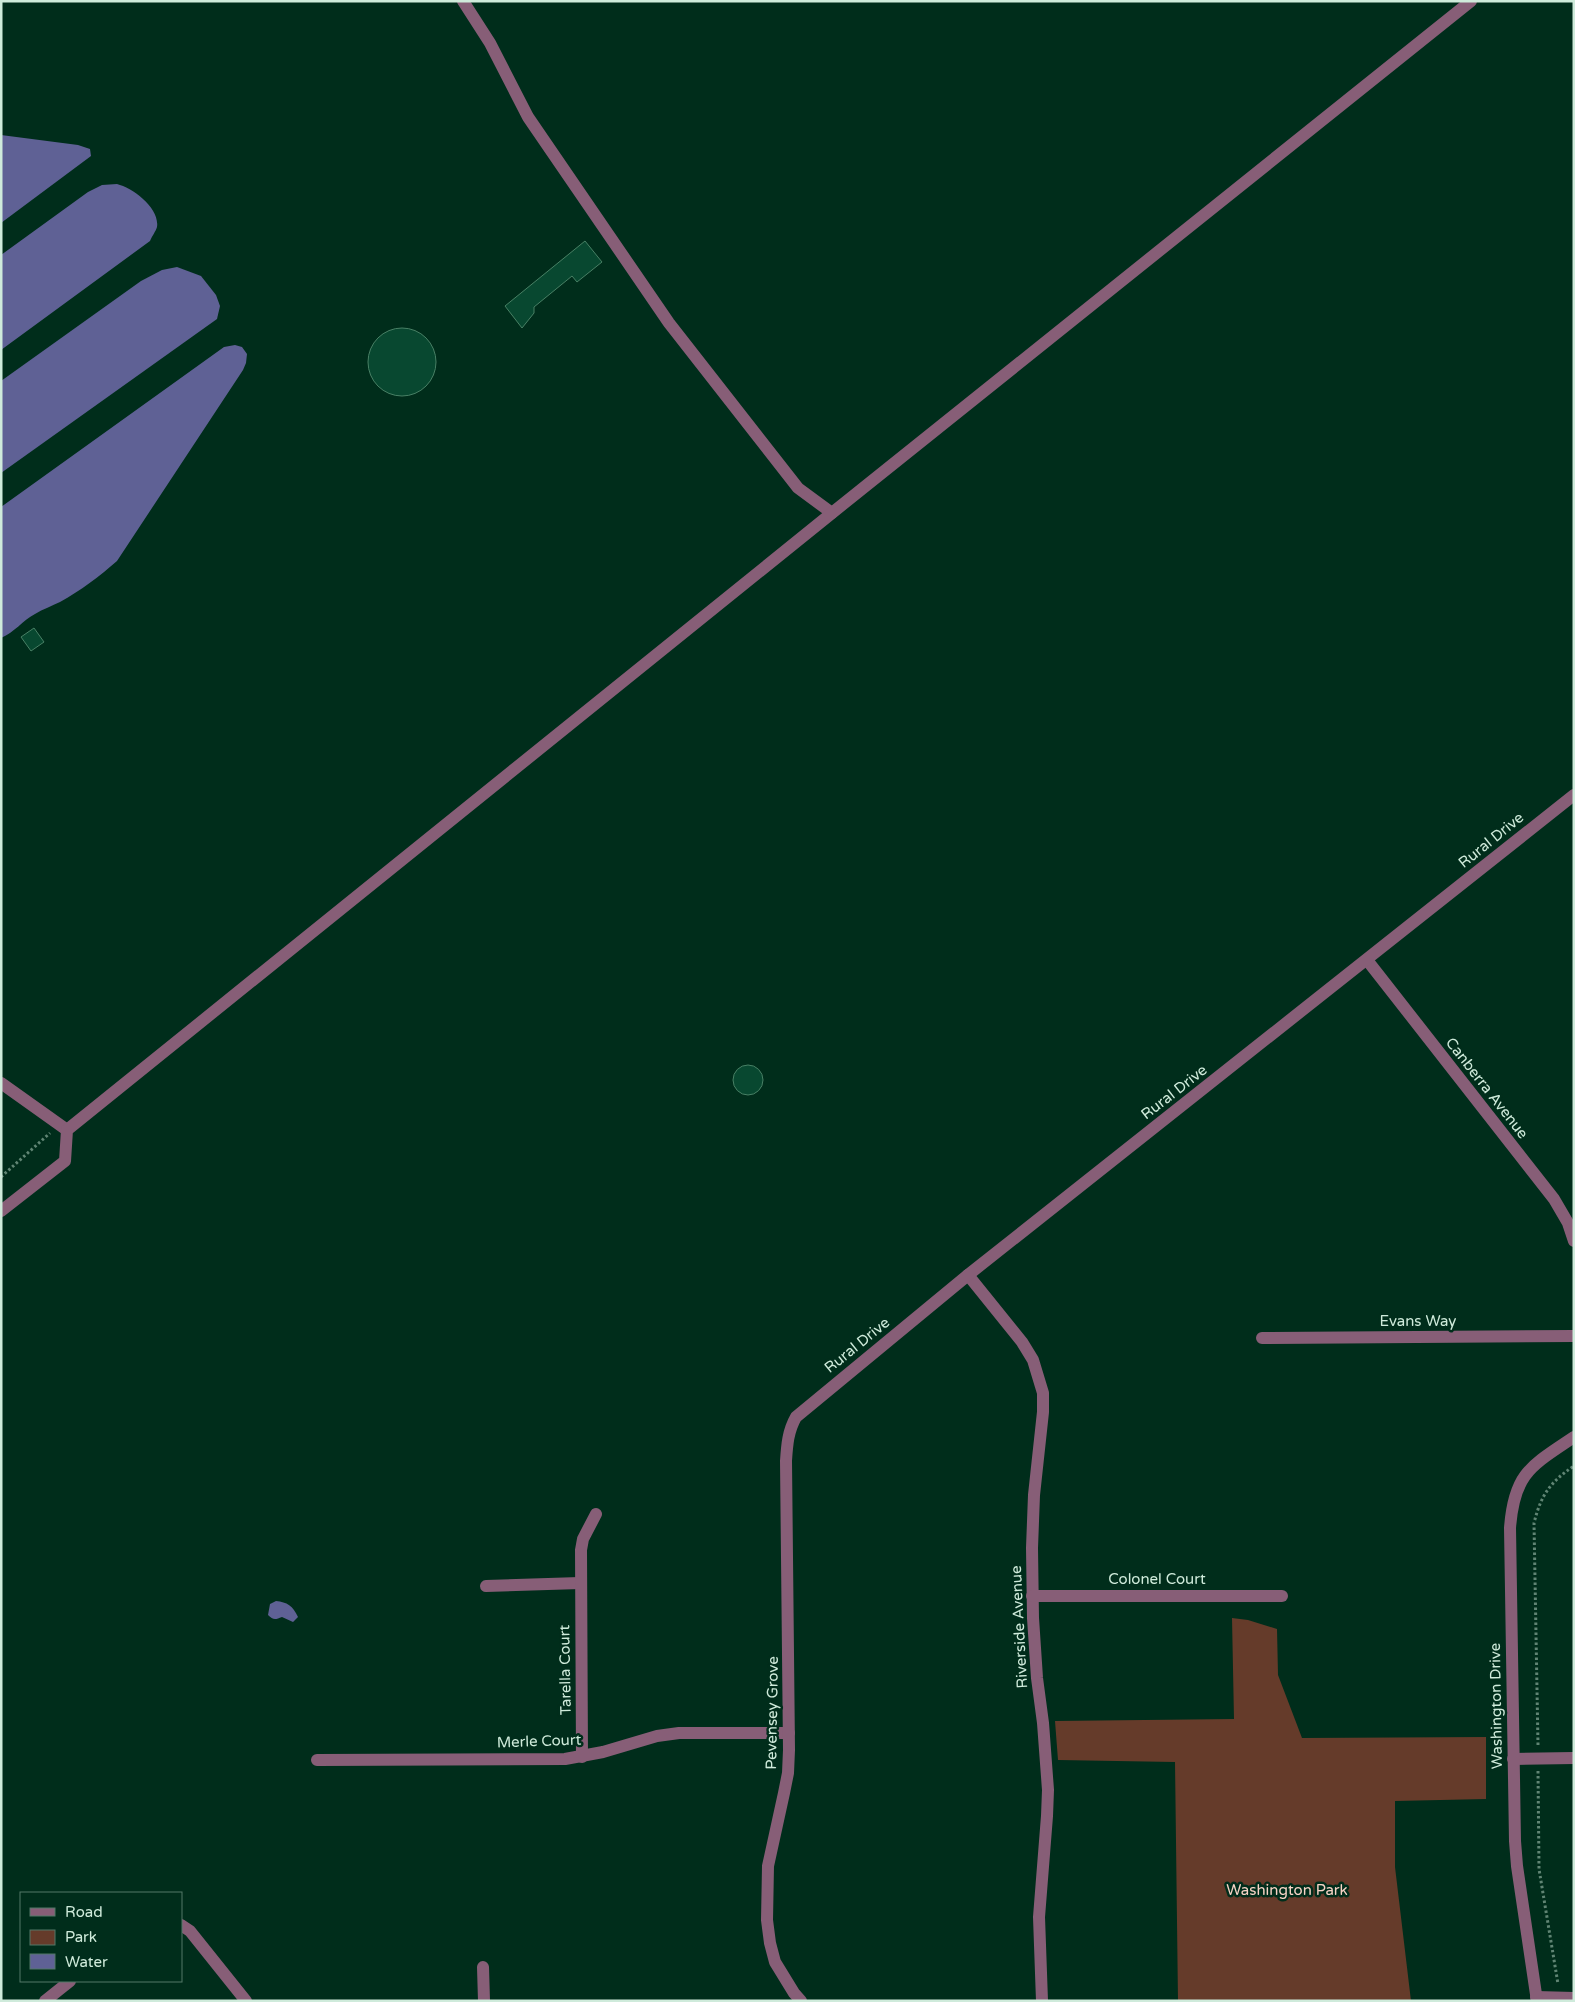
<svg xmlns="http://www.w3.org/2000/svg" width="1575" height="2002" font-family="'Varela Round',sans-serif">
<rect width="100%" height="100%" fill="#002d1b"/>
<!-- green -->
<polygon fill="#653b2a" points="1232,1618 1248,1620 1277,1629 1278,1675 1302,1738 1486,1737 1486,1799 1395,1801 1395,1867 1411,2001 1178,2001 1175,1762 1058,1760 1055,1721 1234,1719"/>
<!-- water -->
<g fill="#5f6195">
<polygon points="1,135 78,145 90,149 91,156 1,223"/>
<path d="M 117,184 C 133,188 160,208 157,227 C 156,231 152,236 150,241 L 1,350 L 1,255 L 88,192 L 102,185 Z"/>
<polygon points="177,267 201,276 216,295 220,306 217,319 1,473 1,381 141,281 162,270"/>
<path d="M 235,345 L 242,347 L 247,354 L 246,363 L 243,370 L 117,561 C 100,576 80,591 60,602 C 52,606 43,609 35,614 C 22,621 15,632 1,638 L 1,507 L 224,347 Z"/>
<path d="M 276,1601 C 287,1602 293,1606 298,1617 L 293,1622 L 282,1617 C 275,1620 273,1620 268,1615 L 270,1604 Z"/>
</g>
<!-- building -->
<g fill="#084830" stroke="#488065">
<polygon points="585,241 602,262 577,282 572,276 534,307 534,313 522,328 505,306"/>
<circle cx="402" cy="362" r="34"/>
<polygon points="34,628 44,642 31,651 21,637"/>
<circle cx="748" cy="1080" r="15"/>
</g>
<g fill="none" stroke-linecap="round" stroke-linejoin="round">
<!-- path -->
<g stroke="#608574" stroke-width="3" stroke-dasharray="2.5 2.5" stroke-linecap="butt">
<polyline points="1,1177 50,1133"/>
<path d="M 1538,1745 L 1534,1523 C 1541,1495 1550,1482 1574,1466"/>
<polyline points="1538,1771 1539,1869 1558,1984"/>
</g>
<!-- minor -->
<g stroke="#875e77" stroke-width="12">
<polyline points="463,1 490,43 528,117 669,323 798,488 832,513"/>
<polyline points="1367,960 1554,1199 1568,1223 1574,1241"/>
<polyline points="1,1083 67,1130"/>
<polyline points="1,1211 65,1161 67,1130 832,513 1471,1"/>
<polyline points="968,1275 1022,1342 1033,1360 1043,1393 1043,1412 1034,1495 1032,1548 1033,1618 1037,1678 1043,1723 1048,1790 1047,1816 1039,1917 1042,2001"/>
<polyline points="1262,1338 1574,1336"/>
<polyline points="486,1586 580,1583"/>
<polyline points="1032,1596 1282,1596"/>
<polyline points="582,1757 581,1550 583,1539 596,1514"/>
<polyline points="1513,1759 1574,1758"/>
<polyline points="317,1760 565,1759 603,1752 657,1736 679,1733 789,1733"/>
<polyline points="181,1925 190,1931 246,2001"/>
<polyline points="483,1967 484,2001"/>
<polyline points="1536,1997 1574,1998"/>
<polyline points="45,2001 70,1981"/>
<path d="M 801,2001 L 794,1993 L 775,1962 L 770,1943 L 767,1920 L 768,1866 L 784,1793 L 788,1773 L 789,1750 L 786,1461 C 787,1445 788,1431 796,1417 L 968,1275 L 1574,795"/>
<path d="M 1537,2001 L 1517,1866 L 1515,1841 L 1510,1528 C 1514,1473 1531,1466 1574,1437"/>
</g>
</g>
<g text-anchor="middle" stroke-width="5" stroke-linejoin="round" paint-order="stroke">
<!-- street labels -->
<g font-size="15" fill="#cfebdb" stroke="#002d1b">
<text transform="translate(1491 840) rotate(-39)" y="5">Rural Drive</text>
<text transform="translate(1487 1088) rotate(52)" y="5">Canberra Avenue</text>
<text transform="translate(1174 1092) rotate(-38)" y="5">Rural Drive</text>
<text x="1418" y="1326">Evans Way</text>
<text transform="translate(857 1345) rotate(-39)" y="5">Rural Drive</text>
<text x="1157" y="1584">Colonel Court</text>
<text transform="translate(1019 1627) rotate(-93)" y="5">Riverside Avenue</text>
<text transform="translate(565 1670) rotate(-91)" y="5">Tarella Court</text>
<text transform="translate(1496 1706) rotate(-91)" y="5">Washington Drive</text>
<text transform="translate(772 1713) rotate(-89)" y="5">Pevensey Grove</text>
<text transform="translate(539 1741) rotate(-2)" y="5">Merle Court</text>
</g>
<!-- park labels -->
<g font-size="15" fill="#f8d4c6" stroke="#002d1b">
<text x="1287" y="1895">Washington Park</text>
</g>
</g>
<!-- border -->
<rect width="1575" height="2002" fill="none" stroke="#cfebdb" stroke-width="5"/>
<!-- legend -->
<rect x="20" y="1892" width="162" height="90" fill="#002d1b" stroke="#537968"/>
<rect x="30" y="1908" width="25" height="8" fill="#875e77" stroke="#537968"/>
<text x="65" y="1917" font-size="15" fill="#cfebdb">Road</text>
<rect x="30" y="1930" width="25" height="15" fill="#653b2a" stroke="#537968"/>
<text x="65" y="1942" font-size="15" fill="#cfebdb">Park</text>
<rect x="30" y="1954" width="25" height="15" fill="#5f6195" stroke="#537968"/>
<text x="65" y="1967" font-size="15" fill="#cfebdb">Water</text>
</svg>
